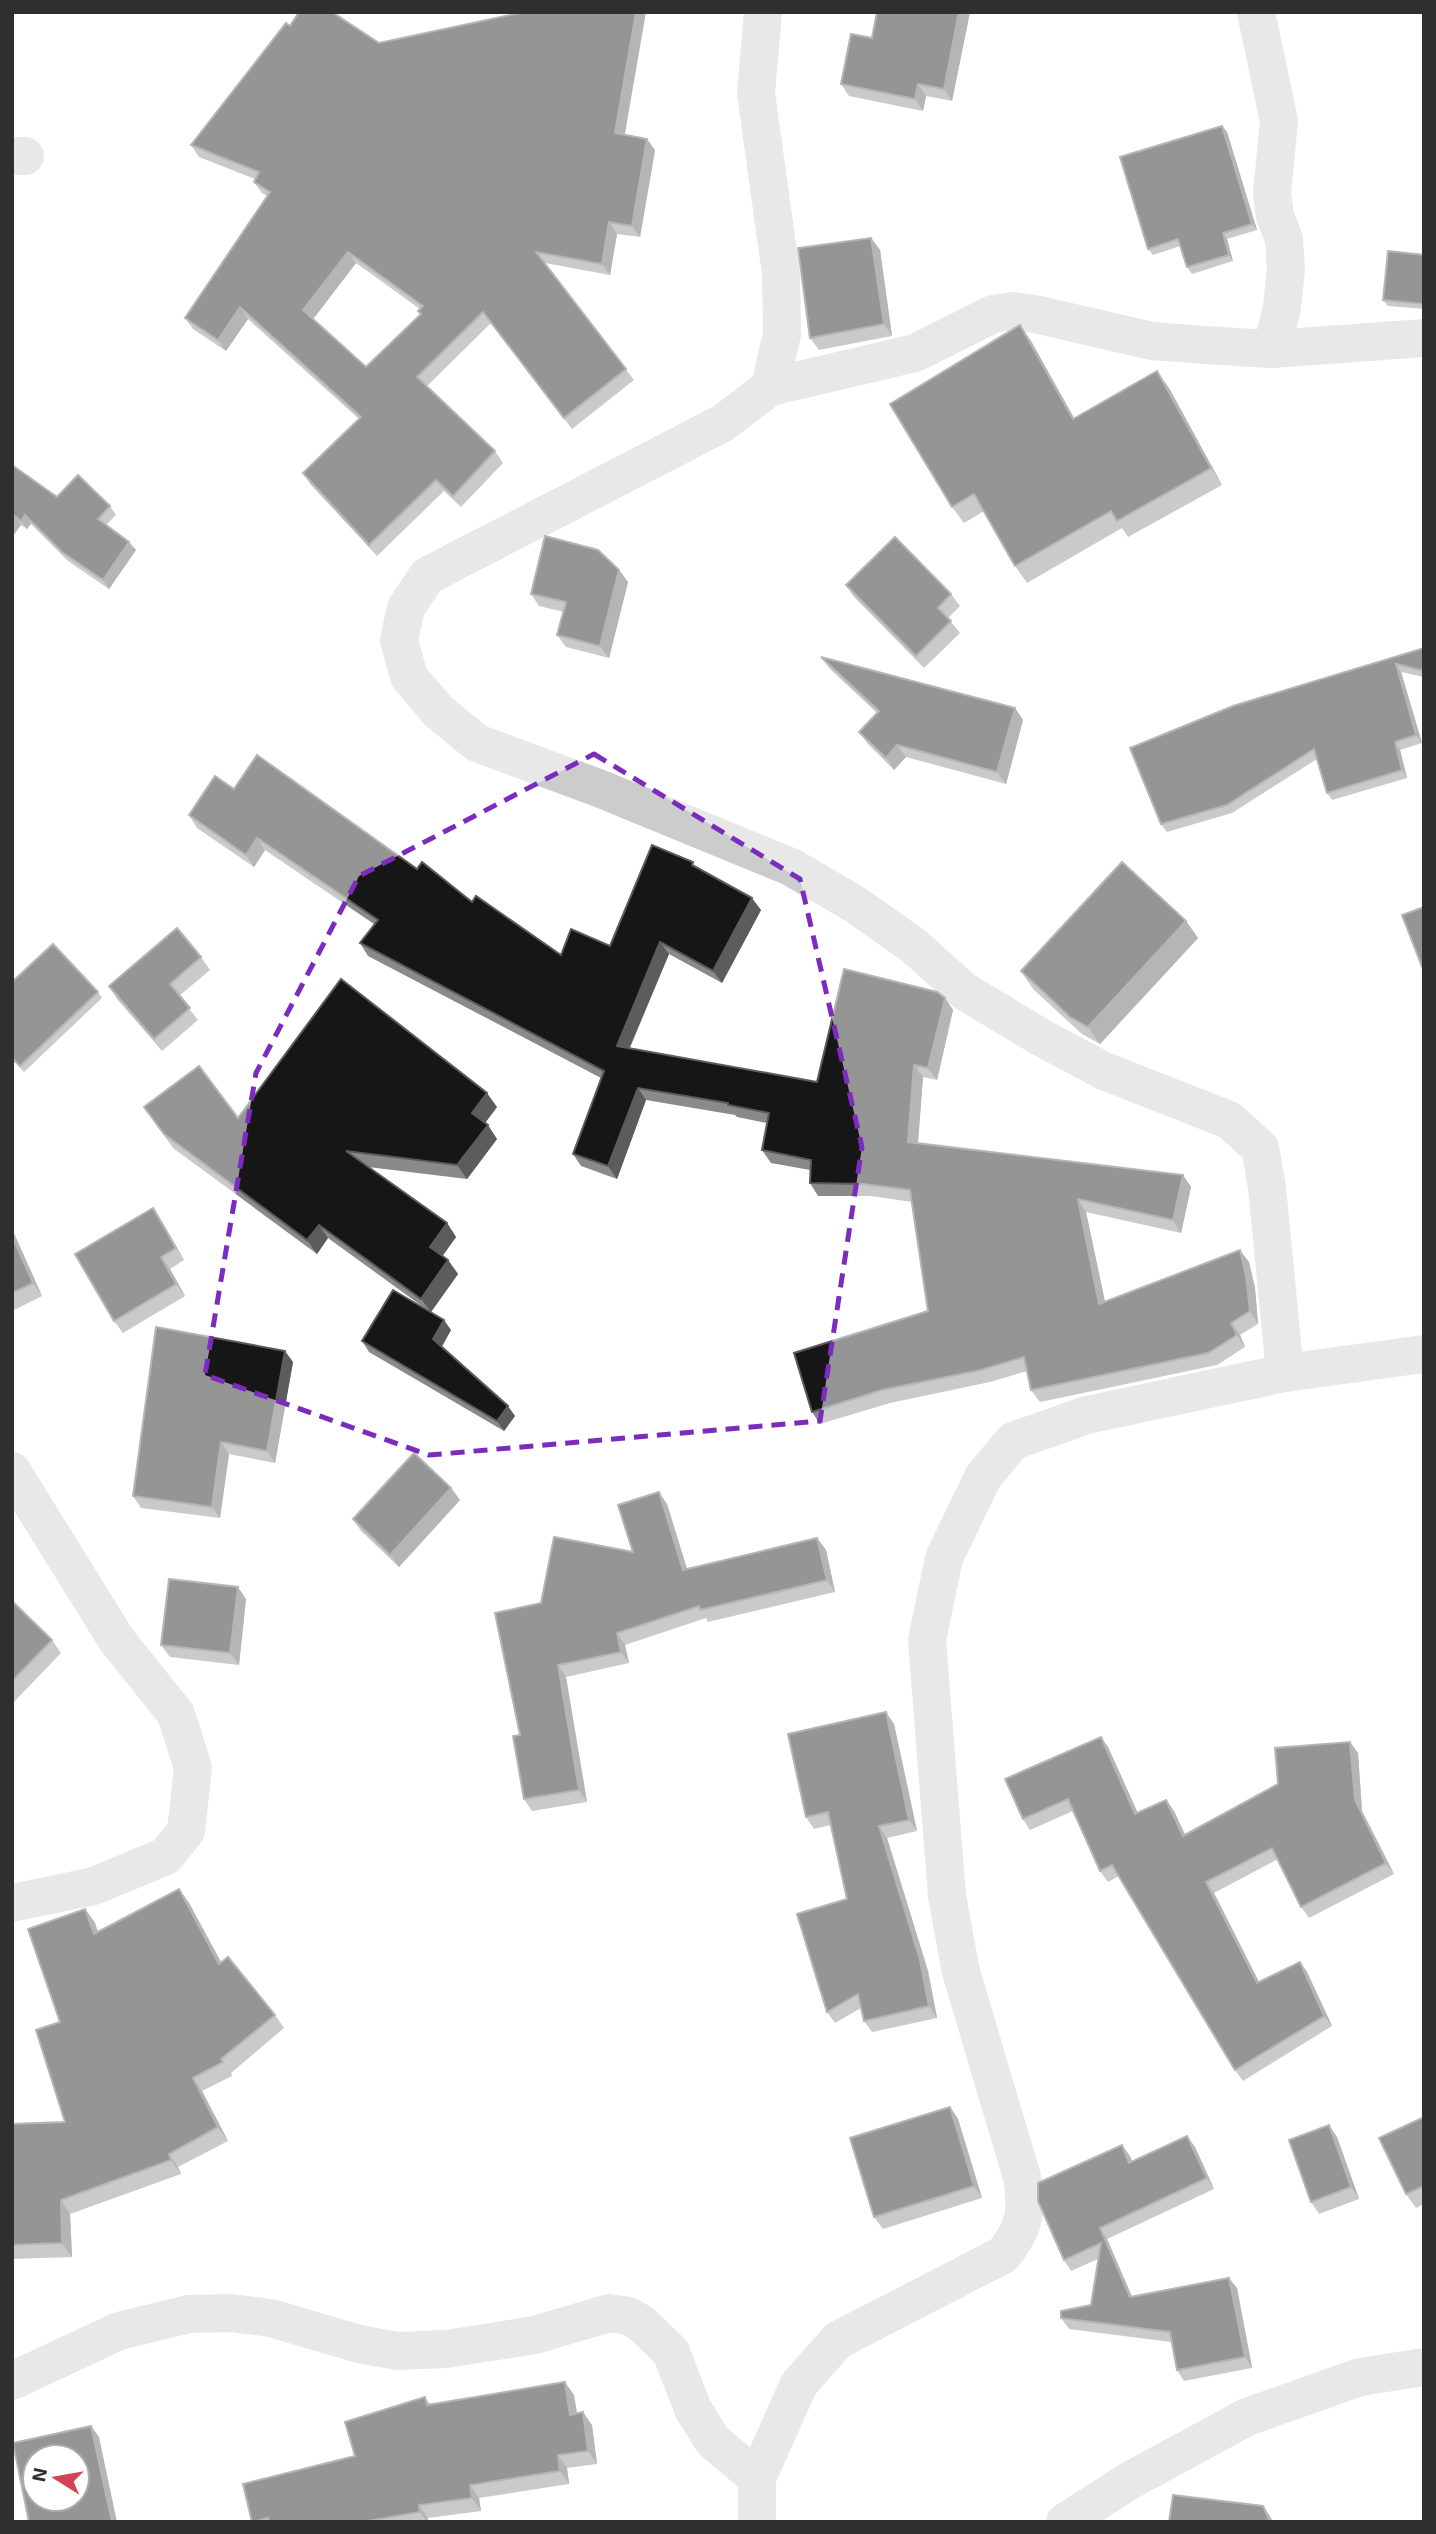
<svg xmlns="http://www.w3.org/2000/svg" width="1436" height="2534" font-family="'Exo 2',sans-serif">
<rect width="100%" height="100%" fill="#fff"/>
<g fill="none" stroke-linecap="round" stroke-linejoin="round">
<!-- street -->
<g stroke="#ccc" stroke-width="38">
<polyline points="763,12 756,93 781,274 782,334 770,387 723,423 427,576 406,608 399,640 409,677 439,712 477,743 601,789 791,867 853,903 914,946 964,991 1042,1038 1104,1071 1229,1120 1260,1148 1267,1187 1285,1373"/>
<polyline points="1256,12 1279,121 1272,193 1275,216 1284,239 1286,269 1282,307 1272,349"/>
<polyline points="12,156 25,156"/>
<polyline points="770,387 915,353 993,314 1013,311 1035,314 1152,341 1205,345 1272,349 1424,338"/>
<polyline points="12,1471 116,1639 176,1714 193,1768 186,1831 166,1856 94,1886 12,1903"/>
<polyline points="12,2381 119,2331 189,2314 231,2313 271,2318 359,2344 398,2351 446,2349 535,2335 609,2313 629,2316 642,2324 671,2352 693,2409 713,2441 757,2478"/>
<path d="M 757,2522 L 757,2478 L 799,2384 L 838,2340 L 1003,2255 C 1026,2226 1027,2212 1022,2177 L 961,1972 L 947,1896 L 927,1640 L 944,1558 L 983,1477 L 1013,1441 L 1087,1415 L 1285,1373 L 1424,1354"/>
<polyline points="1065,2522 1129,2481 1247,2417 1360,2377 1424,2367"/>
</g>
</g>
<!-- wall -->
<g fill="#8a8a8a" fill-rule="evenodd">
<polygon points="970,12 952,101 926,96 923,111 849,96 841,84 872,38"/>
<path d="M 290,26 L 379,43 L 624,135 L 655,150 L 640,237 L 617,234 L 610,275 L 545,263 L 634,380 L 572,429 L 491,323 L 427,386 L 495,451 L 503,463 L 461,507 L 444,491 L 377,556 L 311,485 L 303,473 L 359,419 L 248,319 L 226,351 L 193,329 L 185,318 L 267,196 L 262,193 L 254,182 L 255,179 L 199,157 L 191,145 ZM 356,263 L 420,309 L 418,311 L 420,315 L 366,367 L 313,319 Z"/>
<polygon points="1222,126 1227,132 1257,230 1227,239 1233,261 1192,274 1187,267 1180,246 1153,255 1148,249"/>
<polygon points="871,238 880,250 892,336 819,350 810,338"/>
<polygon points="1424,255 1424,309 1388,306 1383,300"/>
<polygon points="1031,341 1074,418 1169,388 1222,485 1128,537 1122,528 1027,583 1015,566 984,511 964,523 952,507"/>
<polygon points="12,465 57,497 110,506 116,515 106,525 136,550 109,589 68,561 31,524 27,529 21,525 12,537"/>
<polygon points="619,570 628,582 609,658 566,647 557,635 564,612 539,606 531,594"/>
<polygon points="846,585 951,594 960,606 948,618 960,633 924,668 854,597"/>
<polygon points="1424,648 1424,677 1401,672 1422,743 1400,750 1407,778 1332,800 1327,793 1317,759 1232,813 1167,832 1161,824 1130,748"/>
<polygon points="821,657 1015,708 1023,720 1006,784 906,757 894,770 868,744 859,732 877,713 830,669"/>
<polygon points="234,789 417,869 561,955 610,946 698,867 761,910 722,983 669,954 630,1048 817,1082 945,998 953,1010 937,1080 923,1077 918,1143 1183,1175 1191,1187 1181,1233 1086,1212 1105,1302 1249,1262 1255,1288 1258,1324 1240,1335 1245,1347 1217,1365 1040,1402 1031,1390 1027,1371 990,1382 890,1403 820,1424 812,1412 928,1311 912,1202 871,1196 818,1196 810,1183 810,1170 771,1163 762,1150 767,1123 737,1117 735,1115 646,1100 617,1179 581,1166 573,1154 601,1078 368,956 360,943 374,924 265,850 254,867 197,828 189,815"/>
<polygon points="1186,921 1198,938 1100,1044 1082,1034 1033,989 1021,971"/>
<polygon points="201,957 210,970 179,996 198,1020 162,1051 117,999 109,986"/>
<polygon points="12,982 98,992 102,998 24,1072 12,1059"/>
<polygon points="144,1107 238,1118 497,1107 485,1123 497,1139 467,1179 368,1167 447,1223 456,1237 442,1256 448,1260 458,1274 431,1312 451,1330 442,1347 515,1416 504,1431 369,1352 362,1341 430,1312 328,1238 317,1254 173,1148"/>
<polygon points="161,1220 184,1260 170,1269 185,1296 123,1333 114,1321"/>
<polygon points="12,1229 42,1296 12,1311"/>
<polygon points="293,1362 275,1463 229,1454 220,1518 141,1508 133,1496"/>
<polygon points="451,1488 460,1500 399,1567 361,1531 353,1519"/>
<polygon points="667,1504 687,1569 817,1538 826,1550 835,1592 708,1622 706,1618 625,1645 629,1663 566,1677 587,1802 532,1811 524,1799 520,1735 541,1603 633,1552"/>
<polygon points="246,1599 239,1665 170,1657 161,1645"/>
<polygon points="12,1601 52,1640 61,1653 12,1704"/>
<polygon points="894,1724 917,1831 887,1838 928,1971 937,2018 872,2032 864,2021 861,2008 835,2023 827,2012 847,1899 831,1825 814,1829 806,1817"/>
<polygon points="1350,1742 1358,1753 1362,1811 1394,1874 1309,1918 1301,1907 1278,1859 1214,1893 1259,1982 1300,1962 1307,1972 1332,2026 1243,2081 1235,2070 1119,1876 1108,1882 1100,1871 1073,1811 1030,1830 1023,1819 1108,1747 1138,1813 1166,1800 1174,1811 1185,1834 1278,1784"/>
<polygon points="179,1889 189,1903 221,1962 275,2015 284,2028 231,2073 232,2076 202,2091 228,2141 178,2167 181,2174 70,2214 72,2257 12,2259 12,2124 65,2122 60,2022 85,1909 95,1923 98,1932"/>
<polygon points="950,2107 958,2119 982,2198 883,2229 874,2217"/>
<polygon points="1424,2117 1424,2204 1416,2208 1406,2194"/>
<polygon points="1337,2137 1359,2199 1319,2214 1311,2202"/>
<polygon points="1195,2147 1214,2189 1107,2239 1132,2297 1237,2288 1252,2368 1184,2381 1177,2370 1171,2342 1069,2329 1061,2318 1091,2305 1098,2259 1071,2271 1064,2260 1130,2156 1132,2162"/>
<polygon points="574,2395 577,2413 592,2425 597,2464 567,2468 569,2484 479,2498 481,2511 428,2518 428,2522 252,2522 355,2456 425,2397 430,2404"/>
</g>
<!-- shaded-wall -->
<g fill="#5c5c5c">
<polygon points="636,12 646,12 623,145 615,133"/>
<polygon points="959,12 970,12 952,101 944,89"/>
<polygon points="918,84 926,96 923,111 915,99"/>
<polygon points="1222,126 1227,132 1257,230 1252,224"/>
<polygon points="647,139 655,150 640,237 632,226"/>
<polygon points="609,222 617,234 610,275 602,264"/>
<polygon points="1223,233 1227,239 1233,261 1229,255"/>
<polygon points="871,238 880,250 892,336 884,324"/>
<polygon points="348,252 356,263 311,322 303,310"/>
<polygon points="240,307 248,319 226,351 218,340"/>
<polygon points="1020,325 1031,341 1084,436 1073,419"/>
<polygon points="1157,371 1169,388 1222,485 1211,468"/>
<polygon points="25,515 31,524 27,529 21,521"/>
<polygon points="15,516 21,525 12,537 12,519"/>
<polygon points="129,542 136,550 109,589 103,580"/>
<polygon points="619,570 628,582 609,658 600,646"/>
<polygon points="1396,664 1401,672 1422,743 1416,735"/>
<polygon points="1015,708 1023,720 1006,784 997,772"/>
<polygon points="1395,742 1400,750 1407,778 1402,770"/>
<polygon points="897,745 906,757 894,770 886,758"/>
<polygon points="257,838 265,850 254,867 246,855"/>
<polygon points="752,898 761,910 722,983 713,971"/>
<polygon points="1186,921 1198,938 1100,1044 1088,1027"/>
<polygon points="660,942 669,954 625,1058 617,1046"/>
<polygon points="945,998 953,1010 937,1080 928,1068"/>
<polygon points="914,1065 923,1077 917,1154 908,1142"/>
<polygon points="638,1088 646,1100 617,1179 608,1166"/>
<polygon points="487,1093 497,1107 482,1127 472,1113"/>
<polygon points="488,1125 497,1139 467,1179 457,1165"/>
<polygon points="1183,1175 1191,1187 1181,1233 1173,1220"/>
<polygon points="1078,1199 1086,1212 1108,1316 1099,1304"/>
<polygon points="153,1208 161,1220 184,1260 176,1248"/>
<polygon points="447,1223 456,1237 439,1261 430,1247"/>
<polygon points="319,1225 328,1238 317,1254 307,1240"/>
<polygon points="12,1229 42,1296 33,1283 12,1236"/>
<polygon points="1240,1250 1249,1262 1255,1288 1258,1324 1250,1311"/>
<polygon points="161,1257 170,1269 185,1296 176,1284"/>
<polygon points="448,1260 458,1274 431,1312 421,1299"/>
<polygon points="444,1320 451,1330 440,1349 433,1339"/>
<polygon points="1231,1323 1240,1335 1245,1347 1237,1335"/>
<polygon points="285,1351 293,1362 275,1463 267,1451"/>
<polygon points="508,1406 515,1416 504,1431 497,1421"/>
<polygon points="221,1442 229,1454 220,1518 212,1507"/>
<polygon points="451,1488 460,1500 399,1567 390,1555"/>
<polygon points="659,1492 667,1504 691,1582 683,1570"/>
<polygon points="817,1538 826,1550 835,1592 827,1580"/>
<polygon points="238,1587 246,1599 239,1665 230,1653"/>
<polygon points="617,1633 625,1645 629,1663 621,1652"/>
<polygon points="558,1665 566,1677 587,1802 579,1790"/>
<polygon points="886,1712 894,1724 917,1831 909,1820"/>
<polygon points="1101,1737 1108,1747 1143,1825 1135,1814"/>
<polygon points="1350,1742 1358,1753 1362,1811 1394,1874 1386,1863 1355,1800"/>
<polygon points="1166,1800 1174,1811 1190,1846 1183,1836"/>
<polygon points="879,1826 887,1838 928,1971 937,2018 929,2006"/>
<polygon points="1206,1882 1214,1893 1265,1994 1257,1983"/>
<polygon points="179,1889 189,1903 229,1977 219,1964"/>
<polygon points="85,1909 95,1923 103,1948 94,1934"/>
<polygon points="1300,1962 1307,1972 1332,2026 1324,2016"/>
<polygon points="193,2078 202,2091 228,2141 218,2127"/>
<polygon points="950,2107 958,2119 982,2198 974,2186"/>
<polygon points="1329,2125 1337,2137 1359,2199 1351,2187"/>
<polygon points="1187,2136 1195,2147 1214,2189 1207,2178"/>
<polygon points="1122,2145 1130,2156 1137,2174 1129,2163"/>
<polygon points="169,2154 178,2167 181,2174 171,2160"/>
<polygon points="61,2200 70,2214 72,2257 62,2243"/>
<polygon points="1100,2228 1107,2239 1137,2308 1130,2297"/>
<polygon points="1229,2278 1237,2288 1252,2368 1245,2357"/>
<polygon points="565,2382 574,2395 579,2427 570,2415"/>
<polygon points="583,2412 592,2425 597,2464 588,2451"/>
<polygon points="91,2426 99,2437 117,2522 112,2522"/>
<polygon points="558,2455 567,2468 569,2484 560,2471"/>
<polygon points="470,2485 479,2498 481,2511 472,2498"/>
<polygon points="419,2505 428,2518 428,2522 427,2522 420,2512"/>
<polygon points="1263,2506 1270,2516 1273,2522 1270,2522"/>
</g>
<!-- building -->
<g fill="#161616" stroke="#5c5c5c" stroke-width="2" fill-rule="evenodd">
<path d="M 299,12 L 332,12 L 379,43 L 524,12 L 636,12 L 615,133 L 647,139 L 632,226 L 609,222 L 602,264 L 536,252 L 626,369 L 564,418 L 483,312 L 417,377 L 495,451 L 453,496 L 436,480 L 369,545 L 303,473 L 361,417 L 240,307 L 218,340 L 185,318 L 270,192 L 254,182 L 259,172 L 191,145 L 286,23 L 290,26 ZM 348,252 L 423,306 L 418,311 L 421,314 L 366,367 L 303,310 Z"/>
<polygon points="877,12 959,12 944,89 918,84 915,99 841,84 851,34 872,38"/>
<polygon points="1222,126 1252,224 1223,233 1229,255 1187,267 1178,239 1148,249 1120,157"/>
<polygon points="871,238 884,324 810,338 798,248"/>
<polygon points="1388,251 1424,255 1424,304 1383,300"/>
<polygon points="1020,325 1073,419 1157,371 1211,468 1117,521 1111,511 1015,566 974,494 952,507 890,404"/>
<polygon points="12,465 57,497 78,475 110,506 98,519 129,542 103,580 62,552 25,515 21,521 15,516 12,519"/>
<polygon points="545,536 598,550 619,570 600,646 557,635 566,602 531,594"/>
<polygon points="895,537 951,594 938,608 951,621 916,656 846,585"/>
<polygon points="1424,648 1424,671 1396,664 1416,735 1395,742 1402,770 1327,793 1314,749 1227,805 1161,824 1130,748 1233,706"/>
<polygon points="821,657 1015,708 997,772 897,745 886,758 859,732 879,711"/>
<polygon points="257,755 417,869 422,862 472,902 476,896 561,955 571,929 610,946 652,845 693,862 692,865 752,898 713,971 660,942 617,1046 817,1082 844,969 937,992 945,998 928,1068 914,1065 908,1142 1183,1175 1173,1220 1078,1199 1099,1304 1240,1250 1246,1276 1250,1311 1231,1323 1237,1335 1208,1353 1031,1390 1024,1357 981,1370 882,1390 812,1412 794,1353 928,1311 910,1190 863,1184 810,1183 811,1160 762,1150 769,1113 728,1105 728,1103 638,1088 608,1166 573,1154 604,1071 360,943 378,920 257,838 246,855 189,815 215,776 234,789"/>
<polygon points="1122,862 1186,921 1088,1027 1070,1017 1021,971"/>
<polygon points="1424,907 1424,972 1402,915"/>
<polygon points="177,928 201,957 170,984 190,1008 154,1039 109,986"/>
<polygon points="53,944 98,992 20,1066 12,1058 12,982"/>
<polygon points="341,979 487,1093 472,1113 488,1125 457,1165 346,1151 447,1223 430,1247 448,1260 421,1299 319,1225 307,1240 164,1134 144,1107 199,1066 238,1118"/>
<polygon points="153,1208 176,1248 161,1257 176,1284 114,1321 75,1254"/>
<polygon points="12,1236 33,1283 12,1293"/>
<polygon points="393,1290 444,1320 433,1339 508,1406 497,1421 362,1341"/>
<polygon points="156,1327 285,1351 267,1451 221,1442 212,1507 133,1496"/>
<polygon points="414,1453 451,1488 390,1555 353,1519"/>
<polygon points="659,1492 683,1570 817,1538 827,1580 700,1610 699,1606 617,1633 621,1652 558,1665 579,1790 524,1799 513,1736 520,1735 495,1613 541,1603 554,1537 633,1552 618,1505"/>
<polygon points="169,1579 238,1587 230,1653 161,1645"/>
<polygon points="12,1601 52,1640 12,1681"/>
<polygon points="886,1712 909,1820 879,1826 920,1960 929,2006 864,2021 858,1994 827,2012 797,1914 847,1899 828,1812 806,1817 788,1734"/>
<polygon points="1101,1737 1135,1814 1166,1800 1183,1836 1278,1784 1275,1748 1350,1742 1355,1800 1386,1863 1301,1907 1272,1848 1206,1882 1257,1983 1300,1962 1324,2016 1235,2070 1112,1865 1100,1871 1068,1799 1023,1819 1005,1779"/>
<polygon points="179,1889 219,1964 228,1957 275,2015 221,2059 223,2062 193,2078 218,2127 169,2154 171,2160 61,2200 62,2243 12,2245 12,2124 65,2122 36,2030 60,2022 28,1929 85,1909 94,1934"/>
<polygon points="950,2107 974,2186 874,2217 850,2138"/>
<polygon points="1424,2117 1424,2186 1406,2194 1379,2138"/>
<polygon points="1329,2125 1351,2187 1311,2202 1289,2140"/>
<polygon points="1187,2136 1207,2178 1100,2228 1130,2297 1229,2278 1245,2357 1177,2370 1170,2332 1061,2318 1061,2311 1091,2305 1101,2243 1064,2260 1038,2201 1038,2183 1122,2145 1129,2163"/>
<polygon points="565,2382 570,2415 583,2412 588,2451 558,2455 560,2471 470,2485 472,2498 419,2505 420,2512 362,2522 269,2522 268,2518 252,2522 243,2484 355,2456 345,2422 425,2397 427,2405"/>
<path d="M 91,2426 L 112,2522 L 29,2522 L 13,2443 ZM 35,2457 L 77,2457 L 77,2499 L 35,2499 Z"/>
<polygon points="1173,2495 1263,2506 1270,2522 1169,2522"/>
</g>
<!-- marked area -->
<path d="M0 0H1436V2534H0ZM 594,754 L 800,879 L 862,1147 L 820,1421 L 429,1455 L 205,1375 L 256,1073 L 359,876 Z" fill="#fff" fill-opacity=".55" fill-rule="evenodd"/>
<path fill="none" stroke="#7b2cbf" stroke-width="5" stroke-dasharray="14 9" stroke-linejoin="round" d="M 594,754 L 800,879 L 862,1147 L 820,1421 L 429,1455 L 205,1375 L 256,1073 L 359,876 Z"/>
<!-- border -->
<rect width="1436" height="2534" fill="none" stroke="#2f2f2f" stroke-width="28"/>
<!-- north arrow -->
<g transform="translate(56 2478) rotate(281)"><circle r="33" fill="#ffffff" stroke="#acacac" stroke-width="2"/>
<path d="M0-5L12 26L0 18L-12 26Z" fill="#d34556"/>
<text y="-10" font-size="19" font-weight="bold" text-anchor="middle" fill="#2f2f2f">N</text>
</g>
</svg>
